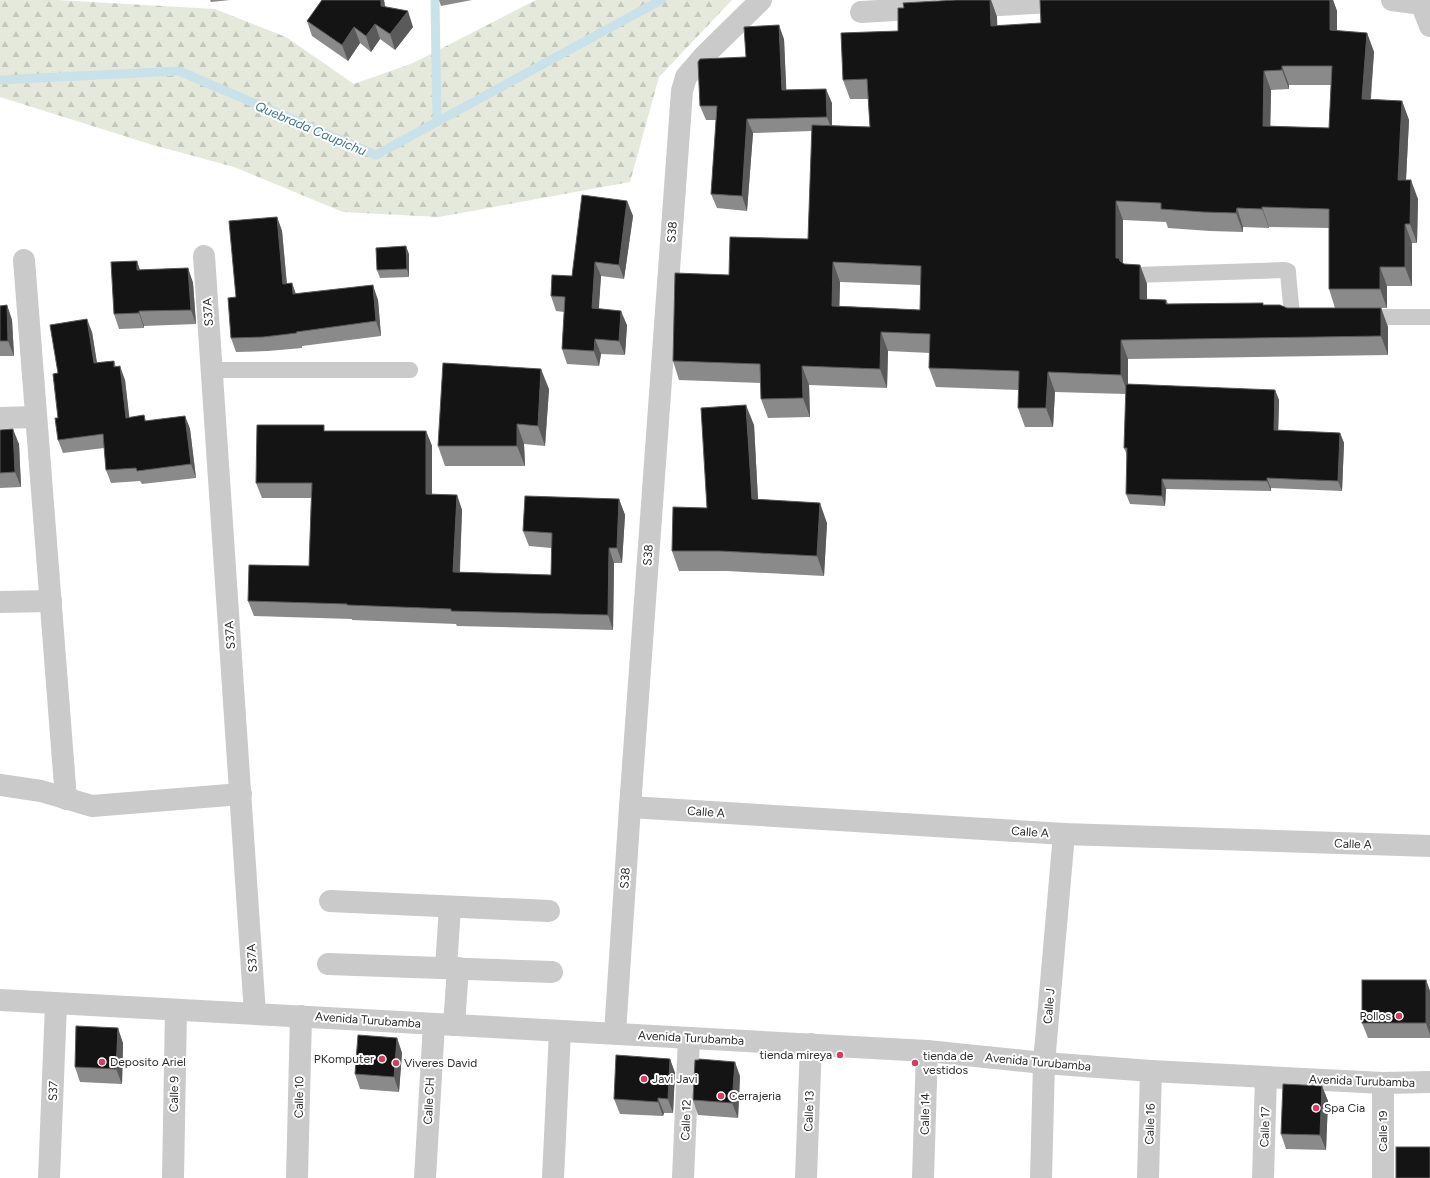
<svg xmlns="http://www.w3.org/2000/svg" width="1430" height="1178" font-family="Figtree,sans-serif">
<defs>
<pattern id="forest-firs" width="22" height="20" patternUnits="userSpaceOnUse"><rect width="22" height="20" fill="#e5e9db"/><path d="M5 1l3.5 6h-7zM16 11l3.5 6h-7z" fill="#c5c8bc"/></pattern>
</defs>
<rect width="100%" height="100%" fill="#fff"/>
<!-- forest -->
<polygon fill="url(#forest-firs)" points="0,0 58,0 215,9 286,37 354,84 413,63 536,0 732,0 659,77 630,182 439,217 343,212 234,167 153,145 0,97"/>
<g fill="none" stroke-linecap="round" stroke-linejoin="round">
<!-- stream -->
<g stroke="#c9e1e8" stroke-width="9">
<polyline points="435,0 437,122"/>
<polyline points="0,80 179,71 376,155 661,0"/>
</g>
<!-- service -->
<g stroke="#cacaca" stroke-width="16">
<polyline points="1135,275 1285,270 1288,271 1288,273 1292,315 1294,318 1304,318"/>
<polyline points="1364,317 1430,317"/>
<polyline points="212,370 410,370"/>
</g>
<!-- minor -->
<g stroke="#cacaca" stroke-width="22">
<polyline points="1392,0 1422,4"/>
<polyline points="1420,0 1430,26"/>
<polyline points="962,7 1087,0"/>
<polyline points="861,12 928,8"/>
<polyline points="204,256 255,1014"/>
<polyline points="24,260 66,799"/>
<polyline points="0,418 36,417"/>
<polyline points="0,602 51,601"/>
<polyline points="0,785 41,791 92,806 241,794"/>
<polyline points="630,807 1064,834 1430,846"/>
<polyline points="330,901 549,911"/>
<polyline points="328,964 552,972"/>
<polyline points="446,968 450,907"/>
<polyline points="0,1000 927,1051 1044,1063 1151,1071 1383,1083 1430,1082"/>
<polyline points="454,1025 458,968"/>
<polyline points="615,1033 630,807 682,91 686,77 705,55 761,0"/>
<polyline points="49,1178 56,1004"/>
<polyline points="173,1178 176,1010"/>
<polyline points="297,1178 301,1016"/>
<polyline points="425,1178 434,1024"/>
<polyline points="553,1178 560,1031"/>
<polyline points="683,1178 689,1038"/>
<polyline points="806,1178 811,1044"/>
<polyline points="923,1178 927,1051"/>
<polyline points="1041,1178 1044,1063 1064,834"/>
<polyline points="1148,1178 1151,1071"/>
<polyline points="1263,1178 1266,1077"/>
<polyline points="1383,1178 1383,1083"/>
</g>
</g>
<!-- wall -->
<g fill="#8a8a8a" fill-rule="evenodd">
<polygon points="210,0 230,0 211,2"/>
<polygon points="322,0 384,0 385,6 413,27 395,50 380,39 371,52 360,43 348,61 312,36 307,21"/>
<polygon points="439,0 472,0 441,6"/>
<path d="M 956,0 L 991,0 L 997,17 L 997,26 L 1041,23 L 1040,0 L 1333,0 L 1337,11 L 1337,31 L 1367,33 L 1374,52 L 1371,99 L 1402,101 L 1409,120 L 1406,180 L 1418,199 L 1417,243 L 1412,243 L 1412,286 L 1387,286 L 1387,308 L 1381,308 L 1388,327 L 1388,355 L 1128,359 L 1128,384 L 1275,390 L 1279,400 L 1278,431 L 1340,433 L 1344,443 L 1342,491 L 1271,488 L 1271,491 L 1166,489 L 1165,506 L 1130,504 L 1126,494 L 1127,455 L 1124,448 L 1126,394 L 1055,392 L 1053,427 L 1025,427 L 1018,408 L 1019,390 L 936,387 L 929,368 L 930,353 L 888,351 L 887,388 L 809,385 L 810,417 L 768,418 L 761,399 L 761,383 L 679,380 L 673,361 L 729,275 L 808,239 L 812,131 L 753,133 L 747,211 L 717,208 L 711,194 L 716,120 L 706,120 L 700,106 L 746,57 L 784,39 L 786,90 L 832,103 L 832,126 L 870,127 L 868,99 L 850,99 L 843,80 L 898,31 L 904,8 ZM 1289,85 L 1331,85 L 1329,128 L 1270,126 L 1271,90 L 1289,89 ZM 1123,220 L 1166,222 L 1168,228 L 1210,231 L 1243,232 L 1243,227 L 1269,228 L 1269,227 L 1329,228 L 1329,289 L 1335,308 L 1287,308 L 1264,305 L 1168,304 L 1166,300 L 1147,300 L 1147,284 L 1140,265 L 1123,264 ZM 840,282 L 920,285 L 920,310 L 839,306 Z"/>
<polygon points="627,201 633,216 624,279 601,276 598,309 627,325 625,355 601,354 599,366 567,364 562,349 564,312 556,311 551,296 572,276"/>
<polygon points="277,217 282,231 287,284 292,283 296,294 378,300 381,336 302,346 302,348 268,351 236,352 231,338 236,297"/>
<polygon points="409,254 409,277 380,278 377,270"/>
<polygon points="188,268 193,283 196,324 144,326 144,328 119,329 114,314 140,270"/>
<polygon points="7,305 12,320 14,356 0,356 0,306"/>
<polygon points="92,332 97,363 114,361 116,367 125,380 129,418 144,415 146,421 185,416 190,429 196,478 142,484 140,481 111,483 106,470 104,448 63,453 58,440 58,373"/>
<polygon points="549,389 545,446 524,444 525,466 445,466 438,446"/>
<polygon points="754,425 758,499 827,523 824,576 727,571 679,571 672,551 707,508"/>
<polygon points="0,430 19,444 21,487 0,488"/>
<polygon points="326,431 426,431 432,446 432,495 457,495 462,510 460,572 551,575 551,548 529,546 523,531 619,499 625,515 622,563 614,563 613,630 457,626 456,624 352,620 352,619 254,616 248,601 309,566 311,498 262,498 256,483"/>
<polygon points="1426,980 1430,991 1430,1038 1368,1038 1362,1023"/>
<polygon points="397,1038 402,1053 399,1092 360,1089 355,1074"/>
<polygon points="123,1043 122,1084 80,1082 75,1067"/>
<polygon points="670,1059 675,1073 673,1113 664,1113 663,1116 620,1114 614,1099"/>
<polygon points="740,1076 738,1118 698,1115 693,1100"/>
<polygon points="1322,1086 1328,1101 1326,1150 1286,1149 1281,1134"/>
</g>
<!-- shaded-wall -->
<g fill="#5a5a5a">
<polygon points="381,0 384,0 387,21 381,6"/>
<polygon points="990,0 991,0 997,17 998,46 991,26"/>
<polygon points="1330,0 1333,0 1337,11 1337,49 1330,30"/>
<polygon points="408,11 413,27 395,50 390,34"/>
<polygon points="375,24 380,39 371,52 366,36"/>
<polygon points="779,25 784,39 787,104 782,90"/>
<polygon points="354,27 360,43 348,61 342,45"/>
<polygon points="1367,33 1374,52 1369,118 1362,99"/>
<polygon points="1282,66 1289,85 1289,89 1282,70"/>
<polygon points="1264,71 1271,90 1270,145 1263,126"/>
<polygon points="826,89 832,103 832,131 827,117"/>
<polygon points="1402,101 1409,120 1405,199 1398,180"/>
<polygon points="747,119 753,133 747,211 742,196"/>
<polygon points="1411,180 1418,199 1417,243 1410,224"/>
<polygon points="627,201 633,216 624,279 619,265"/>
<polygon points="1116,201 1123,220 1123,277 1116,258"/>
<polygon points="1262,207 1269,227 1269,228 1262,209"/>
<polygon points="1237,208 1243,227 1243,232 1236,213"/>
<polygon points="277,217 282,231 288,298 283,284"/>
<polygon points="1405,224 1412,243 1412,286 1405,267"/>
<polygon points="406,246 409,254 409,277 407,269"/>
<polygon points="137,261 142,276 137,270"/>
<polygon points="595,262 601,276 598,323 592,308"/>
<polygon points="833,262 840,282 839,325 832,306"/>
<polygon points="1140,265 1147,284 1147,318 1140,299"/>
<polygon points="1380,267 1387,286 1387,308 1380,289"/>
<polygon points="188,268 193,283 196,324 191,310"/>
<polygon points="292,283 297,298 293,294"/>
<polygon points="373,285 378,300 381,336 376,321"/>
<polygon points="7,305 12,320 14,356 8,341"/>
<polygon points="1381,308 1388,327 1388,355 1381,336"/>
<polygon points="139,311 144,326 144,328 139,313"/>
<polygon points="621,311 627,325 625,355 619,341"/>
<polygon points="87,319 92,332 99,376 94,363"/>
<polygon points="881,332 888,351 887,388 880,369"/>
<polygon points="595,339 601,354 599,366 594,351"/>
<polygon points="1121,340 1128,359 1128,394 1121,375"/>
<polygon points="120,366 125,380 131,431 126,418"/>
<polygon points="802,366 809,385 810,417 803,398"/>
<polygon points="541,369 549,389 545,446 538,426"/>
<polygon points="1048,372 1055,392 1053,427 1046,408"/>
<polygon points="1275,390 1279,400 1278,440 1274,430"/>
<polygon points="746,405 754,425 759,519 752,499"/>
<polygon points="185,416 190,429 196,478 191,464"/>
<polygon points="517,424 524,444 525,466 517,446"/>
<polygon points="13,429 19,444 21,487 15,472"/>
<polygon points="426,431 432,446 432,510 426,494"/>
<polygon points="1340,433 1344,443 1342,491 1338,481"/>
<polygon points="1267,478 1271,488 1271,491 1267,481"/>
<polygon points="1162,479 1166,489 1165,506 1162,496"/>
<polygon points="457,495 462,510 459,587 453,572"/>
<polygon points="619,499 625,515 622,563 617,548"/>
<polygon points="820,503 827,523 824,576 817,556"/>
<polygon points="609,548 614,563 613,630 608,615"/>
<polygon points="1426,980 1430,991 1430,1035 1426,1023"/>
<polygon points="118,1028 123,1043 122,1084 116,1069"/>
<polygon points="397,1038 402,1053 399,1092 394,1077"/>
<polygon points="670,1059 675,1073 673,1113 668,1099"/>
<polygon points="735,1062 740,1076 738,1118 732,1103"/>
<polygon points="1322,1086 1328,1101 1326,1150 1320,1135"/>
<polygon points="658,1098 664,1113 663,1116 658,1102"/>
</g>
<!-- building -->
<g fill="#141414" stroke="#5a5a5a" fill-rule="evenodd">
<polygon points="322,0 381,0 381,6 408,11 390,34 375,24 366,36 354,27 342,45 307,21"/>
<path d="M 956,0 L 990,0 L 991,26 L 1041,23 L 1040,0 L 1330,0 L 1330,30 L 1367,33 L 1362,99 L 1402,101 L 1398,180 L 1411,180 L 1410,224 L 1405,224 L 1405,267 L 1380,267 L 1380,289 L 1329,289 L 1329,209 L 1262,207 L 1262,209 L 1237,208 L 1236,213 L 1203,212 L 1161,209 L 1161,203 L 1116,201 L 1116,258 L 1119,258 L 1120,261 L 1124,264 L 1140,265 L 1140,299 L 1166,300 L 1166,304 L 1263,303 L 1263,305 L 1280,305 L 1287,308 L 1381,308 L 1381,336 L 1121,340 L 1121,375 L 1048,372 L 1046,408 L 1018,408 L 1019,371 L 929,368 L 930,334 L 881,332 L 880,369 L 802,366 L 803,398 L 761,399 L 760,364 L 673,361 L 675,273 L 729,275 L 730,237 L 808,239 L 812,125 L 870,127 L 867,79 L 843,80 L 841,33 L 898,31 L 898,8 L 904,8 L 903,3 ZM 1282,66 L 1332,66 L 1329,128 L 1263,126 L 1264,71 L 1282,70 ZM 833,262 L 921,266 L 920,310 L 832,306 Z"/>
<polygon points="779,25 782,90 826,89 827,117 747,119 742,196 711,194 717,106 700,106 698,62 700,59 746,57 744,27"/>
<polygon points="582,195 627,201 619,265 595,262 592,308 621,311 619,341 595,339 594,351 562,349 565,297 551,296 552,275 572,276"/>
<polygon points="277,217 283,284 292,283 293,294 373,285 376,321 296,332 297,333 263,337 231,338 228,298 236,297 229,221"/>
<polygon points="406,246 407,269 377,270 376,248"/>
<polygon points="137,261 137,270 188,268 191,310 139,311 139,313 114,314 111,262"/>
<polygon points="7,305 8,341 0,341 0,306"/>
<polygon points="87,319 94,363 114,361 114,367 120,366 126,418 144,415 145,421 185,416 191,464 137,471 136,468 106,470 103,434 58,440 55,418 58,418 53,374 58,373 50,325"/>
<polygon points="443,363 541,369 538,426 517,424 517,446 438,446"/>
<polygon points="1126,384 1275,390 1274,430 1340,433 1338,481 1267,478 1267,481 1162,479 1162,496 1126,494 1127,448 1124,448"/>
<polygon points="746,405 752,499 820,503 817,556 720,551 672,551 673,507 707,508 701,408"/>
<polygon points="257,425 324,425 324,431 426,431 426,494 457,495 453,572 551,575 552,533 523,531 525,496 619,499 617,548 609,548 608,615 451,611 451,609 347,605 347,604 248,601 249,565 309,566 312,483 256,483"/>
<polygon points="13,429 15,472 0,473 0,430"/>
<rect x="1362" y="980" width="64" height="43"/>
<polygon points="76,1026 118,1028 116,1069 75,1067"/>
<polygon points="358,1035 397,1038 394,1077 355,1074"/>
<polygon points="616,1055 670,1059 668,1099 658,1098 658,1102 614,1099"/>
<polygon points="699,1059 735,1062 732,1103 693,1100 695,1060 699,1060"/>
<polygon points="1283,1084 1322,1086 1320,1135 1281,1134"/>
<rect x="1396" y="1147" width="34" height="31"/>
</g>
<!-- markers -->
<g fill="#d63c61" stroke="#fff" stroke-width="1.5">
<circle cx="1399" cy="1016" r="4"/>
<circle cx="840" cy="1055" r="4"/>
<circle cx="382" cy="1059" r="4"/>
<circle cx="102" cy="1062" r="4"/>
<circle cx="396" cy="1063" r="4"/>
<circle cx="915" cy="1063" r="4"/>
<circle cx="644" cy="1079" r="4"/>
<circle cx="721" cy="1096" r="4"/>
<circle cx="1316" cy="1108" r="4"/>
</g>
<g text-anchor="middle" stroke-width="4" stroke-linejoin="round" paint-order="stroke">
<!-- street labels -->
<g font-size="12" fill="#2d2d2d" stroke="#fff">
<text transform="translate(672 232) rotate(-86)" y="4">S38</text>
<text transform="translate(208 312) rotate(-94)" y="4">S37A</text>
<text transform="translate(648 555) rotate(-86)" y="4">S38</text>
<text transform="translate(230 635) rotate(-94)" y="4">S37A</text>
<text transform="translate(706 812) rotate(4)" y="4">Calle A</text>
<text transform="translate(1030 832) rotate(4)" y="4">Calle A</text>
<text transform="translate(1353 844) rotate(2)" y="4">Calle A</text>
<text transform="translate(625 878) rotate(-86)" y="4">S38</text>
<text transform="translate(252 958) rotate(-94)" y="4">S37A</text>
<text transform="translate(1049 1006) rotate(-85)" y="4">Calle J</text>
<text transform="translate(368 1020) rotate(4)" y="4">Avenida Turubamba</text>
<text transform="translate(691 1038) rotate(3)" y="4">Avenida Turubamba</text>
<text transform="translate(1038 1062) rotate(5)" y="4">Avenida Turubamba</text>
<text transform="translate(1362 1081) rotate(2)" y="4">Avenida Turubamba</text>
<text transform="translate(53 1091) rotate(-88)" y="4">S37</text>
<text transform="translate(174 1094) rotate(-89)" y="4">Calle 9</text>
<text transform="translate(299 1097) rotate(-89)" y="4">Calle 10</text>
<text transform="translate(429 1101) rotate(-87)" y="4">Calle CH</text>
<text transform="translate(809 1111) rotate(-88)" y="4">Calle 13</text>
<text transform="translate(925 1114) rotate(-89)" y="4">Calle 14</text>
<text transform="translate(686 1120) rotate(-88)" y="4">Calle 12</text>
<text transform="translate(1150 1124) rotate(-88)" y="4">Calle 16</text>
<text transform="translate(1265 1127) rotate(-88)" y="4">Calle 17</text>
<text transform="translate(1383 1131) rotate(-90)" y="4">Calle 19</text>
</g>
<!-- poi labels -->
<g font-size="12" fill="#2d2d2d" stroke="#fff" text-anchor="start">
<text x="1391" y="1020" text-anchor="end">Pollos</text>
<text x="832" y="1059" text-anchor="end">tienda mireya</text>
<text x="923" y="1060">tienda de<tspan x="923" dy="14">vestidos</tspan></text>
<text x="374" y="1063" text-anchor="end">PKomputer</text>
<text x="110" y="1066">Deposito Ariel</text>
<text x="404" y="1067">Viveres David</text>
<text x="652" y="1083">Javi Javi</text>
<text x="729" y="1100">Cerrajeria</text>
<text x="1324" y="1112">Spa Cia</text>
</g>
<!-- water labels -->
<g font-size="13" font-style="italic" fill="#427887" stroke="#fff">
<text transform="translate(311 128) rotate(23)" y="5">Quebrada Caupichu</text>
</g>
</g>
</svg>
